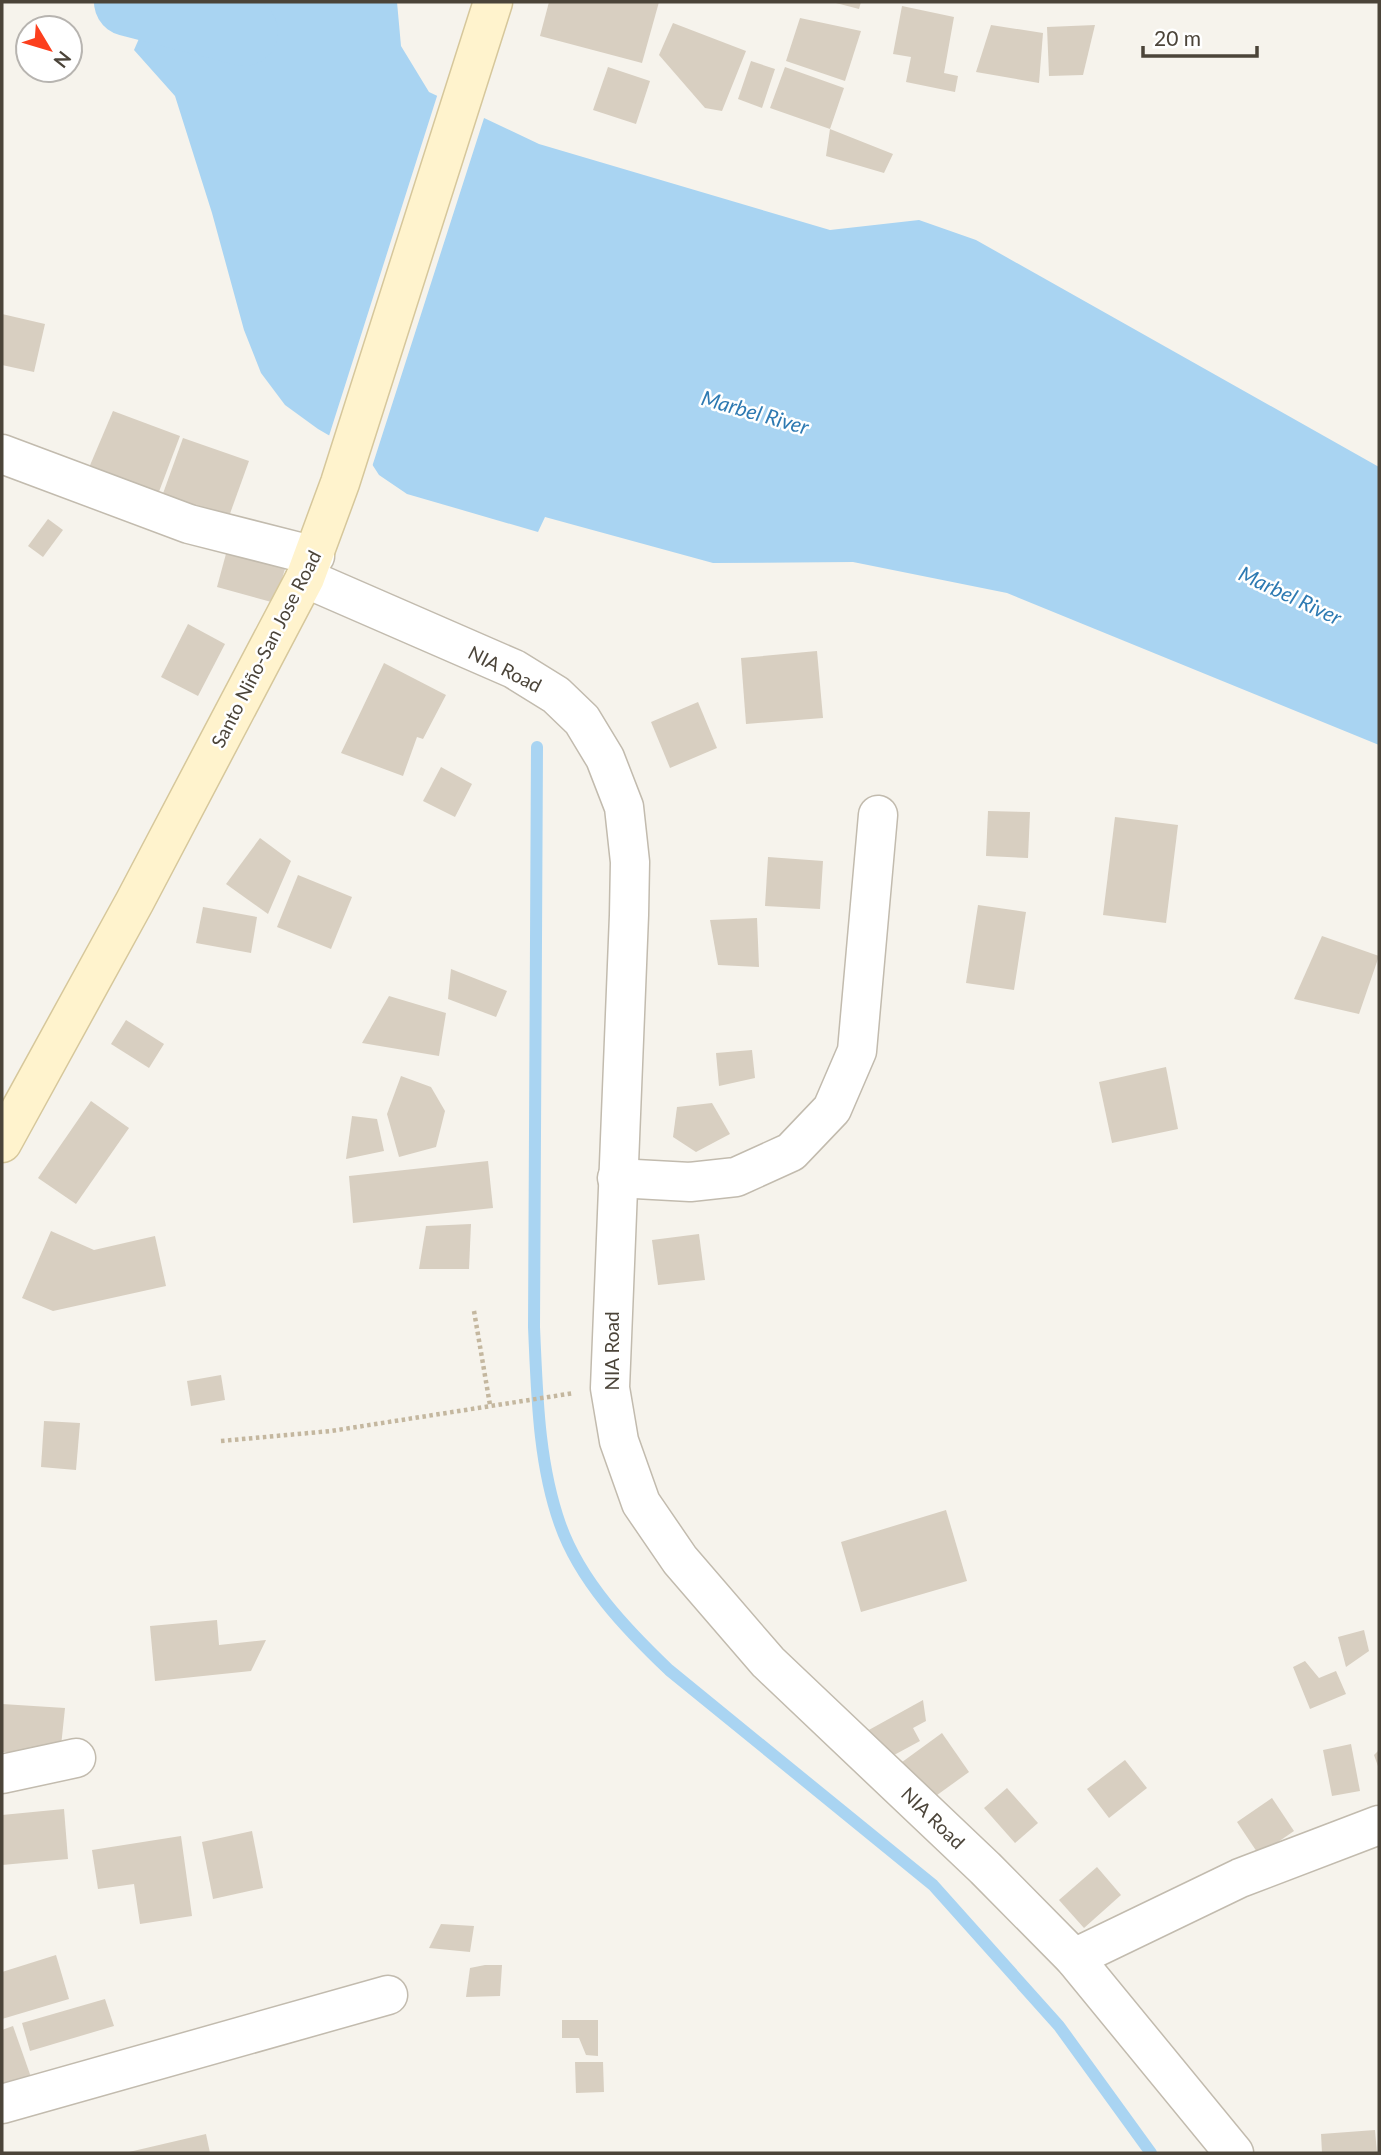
<svg xmlns="http://www.w3.org/2000/svg" width="1381" height="2155" font-family="Lato,sans-serif">
<rect width="100%" height="100%" fill="#f6f3ec"/>
<!-- water -->
<polygon fill="#a9d4f2" points="155,2 397,2 401,46 429,92 539,144 830,230 919,220 976,240 1379,467 1379,745 1007,593 853,562 713,563 545,517 538,532 407,494 379,475 368,458 318,429 285,405 261,373 244,330 212,213 175,96 134,50"/>
<!-- pier -->
<polygon fill="#f6f3ec" points="438,93 485,115 371,470 366,461 328,439"/>
<g fill="none" stroke-linecap="round" stroke-linejoin="round">
<!-- stream -->
<path stroke="#a9d4f2" stroke-width="12" d="M 537,747 L 534,1327 C 537,1392 538,1462 560,1524 C 580,1581 626,1629 669,1670 L 933,1885 L 1059,2026 L 1151,2153"/>
<!-- river -->
<polyline stroke="#a9d4f2" stroke-width="68" points="128,2 244,32"/>
</g>
<!-- building -->
<g fill="#d8cfc1">
<polygon points="549,2 659,2 642,63 540,36"/>
<polygon points="832,2 861,2 859,9"/>
<polygon points="902,6 954,17 944,73 958,76 955,92 906,82 911,57 893,54"/>
<polygon points="800,18 861,31 845,81 786,61"/>
<polygon points="673,23 746,51 722,111 705,108 659,55"/>
<polygon points="991,25 1043,33 1039,83 976,72"/>
<polygon points="1095,25 1083,75 1049,76 1047,27"/>
<polygon points="751,61 775,69 762,108 738,99"/>
<polygon points="608,67 650,81 636,124 593,110"/>
<polygon points="785,67 844,88 830,129 893,154 884,173 826,156 830,129 770,108"/>
<polygon points="2,314 45,324 34,372 2,365"/>
<polygon points="113,411 180,436 157,497 88,470"/>
<polygon points="183,438 249,461 227,522 161,499"/>
<polygon points="48,519 63,530 43,557 28,546"/>
<polygon points="230,539 289,555 275,603 217,587"/>
<polygon points="188,624 225,644 198,696 161,677"/>
<polygon points="817,651 823,718 746,724 741,658"/>
<polygon points="384,663 446,695 423,739 417,737 403,776 341,753"/>
<polygon points="698,702 717,748 670,768 651,722"/>
<polygon points="441,767 472,784 455,817 423,801"/>
<polygon points="988,811 1030,812 1028,858 986,856"/>
<polygon points="1115,817 1178,825 1166,923 1103,915"/>
<polygon points="260,838 291,861 268,914 226,884"/>
<polygon points="768,857 823,861 820,909 765,906"/>
<polygon points="298,875 352,897 331,949 277,927"/>
<polygon points="978,905 1026,912 1014,990 966,983"/>
<polygon points="203,907 257,917 251,953 196,943"/>
<polygon points="757,918 759,967 718,965 710,920"/>
<polygon points="1322,936 1379,956 1359,1014 1294,999"/>
<polygon points="451,969 507,991 496,1017 448,999"/>
<polygon points="389,996 446,1013 439,1056 362,1043"/>
<polygon points="126,1020 164,1044 149,1068 111,1044"/>
<polygon points="752,1050 755,1078 719,1086 716,1053"/>
<polygon points="1166,1067 1178,1129 1112,1143 1099,1082"/>
<polygon points="401,1076 431,1087 445,1111 436,1147 399,1157 387,1114"/>
<polygon points="91,1101 129,1128 76,1204 38,1178"/>
<polygon points="712,1103 730,1134 696,1152 673,1137 677,1107"/>
<polygon points="352,1116 377,1119 384,1151 346,1159"/>
<polygon points="488,1161 493,1208 353,1223 349,1176"/>
<polygon points="471,1224 469,1269 419,1269 426,1226"/>
<polygon points="51,1231 94,1250 155,1236 166,1286 53,1311 22,1298"/>
<polygon points="699,1234 705,1280 658,1285 652,1240"/>
<polygon points="221,1375 225,1400 191,1406 187,1381"/>
<polygon points="44,1421 80,1423 76,1470 41,1467"/>
<polygon points="946,1510 967,1581 861,1612 841,1542"/>
<polygon points="217,1620 219,1645 266,1640 251,1671 155,1681 150,1626"/>
<polygon points="1364,1630 1369,1651 1346,1667 1338,1637"/>
<polygon points="1305,1661 1319,1678 1336,1671 1346,1694 1310,1709 1293,1667"/>
<polygon points="923,1700 926,1721 913,1728 920,1741 883,1761 867,1731"/>
<polygon points="2,1704 65,1708 60,1756 2,1752"/>
<polygon points="942,1733 969,1772 926,1803 898,1765"/>
<polygon points="1351,1744 1360,1791 1332,1796 1323,1750"/>
<polygon points="1379,1750 1379,1769 1374,1755"/>
<polygon points="1125,1760 1147,1788 1109,1818 1087,1789"/>
<polygon points="1007,1788 1038,1823 1015,1843 984,1808"/>
<polygon points="1272,1798 1294,1831 1259,1855 1237,1822"/>
<polygon points="64,1809 68,1859 2,1865 2,1815"/>
<polygon points="252,1831 263,1888 213,1899 202,1842"/>
<polygon points="181,1836 192,1916 140,1924 134,1884 98,1889 92,1850"/>
<polygon points="1097,1867 1121,1895 1084,1928 1059,1900"/>
<polygon points="441,1924 474,1926 470,1952 429,1948"/>
<polygon points="56,1955 69,1999 2,2019 2,1972"/>
<polygon points="485,1965 502,1965 500,1996 466,1997 470,1968"/>
<polygon points="105,1999 114,2026 30,2051 22,2023"/>
<polygon points="562,2020 598,2020 598,2056 586,2055 579,2038 562,2038"/>
<polygon points="13,2026 31,2077 2,2088 2,2030"/>
<polygon points="575,2062 603,2062 604,2092 576,2093"/>
<polygon points="1375,2130 1377,2153 1322,2153 1321,2134"/>
<polygon points="206,2134 210,2153 129,2153 129,2152"/>
</g>
<g fill="none" stroke-linecap="round" stroke-linejoin="round">
<!-- minor casing -->
<g stroke="#c2bbae" stroke-width="41">
<g id="minor">
<polyline points="2,454 189,524 315,556"/>
<polyline points="305,578 514,669 556,695 582,720 605,758 624,807 630,862 629,915 610,1388 619,1441 641,1503 680,1560 768,1662 985,1868 1074,1958 1234,2153"/>
<polyline points="617,1178 690,1182 736,1177 791,1152 832,1109 857,1051 878,815"/>
<polyline points="2,1774 76,1758"/>
<polyline points="1074,1958 1240,1878 1379,1825"/>
<polyline points="2,2104 388,1995"/>
</g>
</g>
<!-- secondary casing -->
<g stroke="#d6c79b" stroke-width="41">
<polyline id="secondary" points="2,1143 135,901 305,578 340,483 493,2"/>
</g>
<!-- path -->
<g stroke="#c4b79f" stroke-width="4.5" stroke-dasharray="3.5 3.5" stroke-linecap="butt">
<polyline points="474,1311 490,1405"/>
<polyline points="221,1441 331,1431 574,1393"/>
</g>
<!-- minor -->
<use href="#minor" stroke="#fff" stroke-width="38"/>
<!-- secondary -->
<use href="#secondary" stroke="#fff3cd" stroke-width="38"/>
</g>
<g text-anchor="middle" stroke-width="5" stroke-linejoin="round" paint-order="stroke">
<!-- street labels -->
<g font-size="19" fill="#4b4439" stroke="#fff">
<text transform="translate(266 649) rotate(-63)" y="7">Santo Niño-San Jose Road</text>
<text transform="translate(505 669) rotate(27)" y="7">NIA Road</text>
<text transform="translate(612 1351) rotate(-90)" y="7">NIA Road</text>
<text transform="translate(933 1818) rotate(44)" y="7">NIA Road</text>
</g>
<!-- water labels -->
<g font-size="21" font-style="italic" fill="#2e7ab2" stroke="#fff">
<text transform="translate(755 413) rotate(16)" y="7">Marbel River</text>
<text transform="translate(1290 596) rotate(25)" y="7">Marbel River</text>
</g>
</g>
<!-- border -->
<rect width="1381" height="2155" fill="none" stroke="#4b4439" stroke-width="7"/>
<!-- north arrow -->
<g transform="translate(49 49) rotate(128)"><circle r="33" fill="#ffffff" stroke="#b7b4b0" stroke-width="2"/>
<path d="M0-5L12 26L0 18L-12 26Z" fill="#fc3f1d"/>
<text y="-10" font-size="19" font-weight="bold" text-anchor="middle" fill="#4b4439">N</text>
</g>
<!-- scale -->
<path d="M1143 46v10h114v-10" fill="none" stroke="#4b4439" stroke-width="3.5"/>
<text x="1154" y="46" font-size="21" fill="#4b4439" stroke="#ffffff" stroke-width="5" paint-order="stroke">20 m</text>
</svg>
